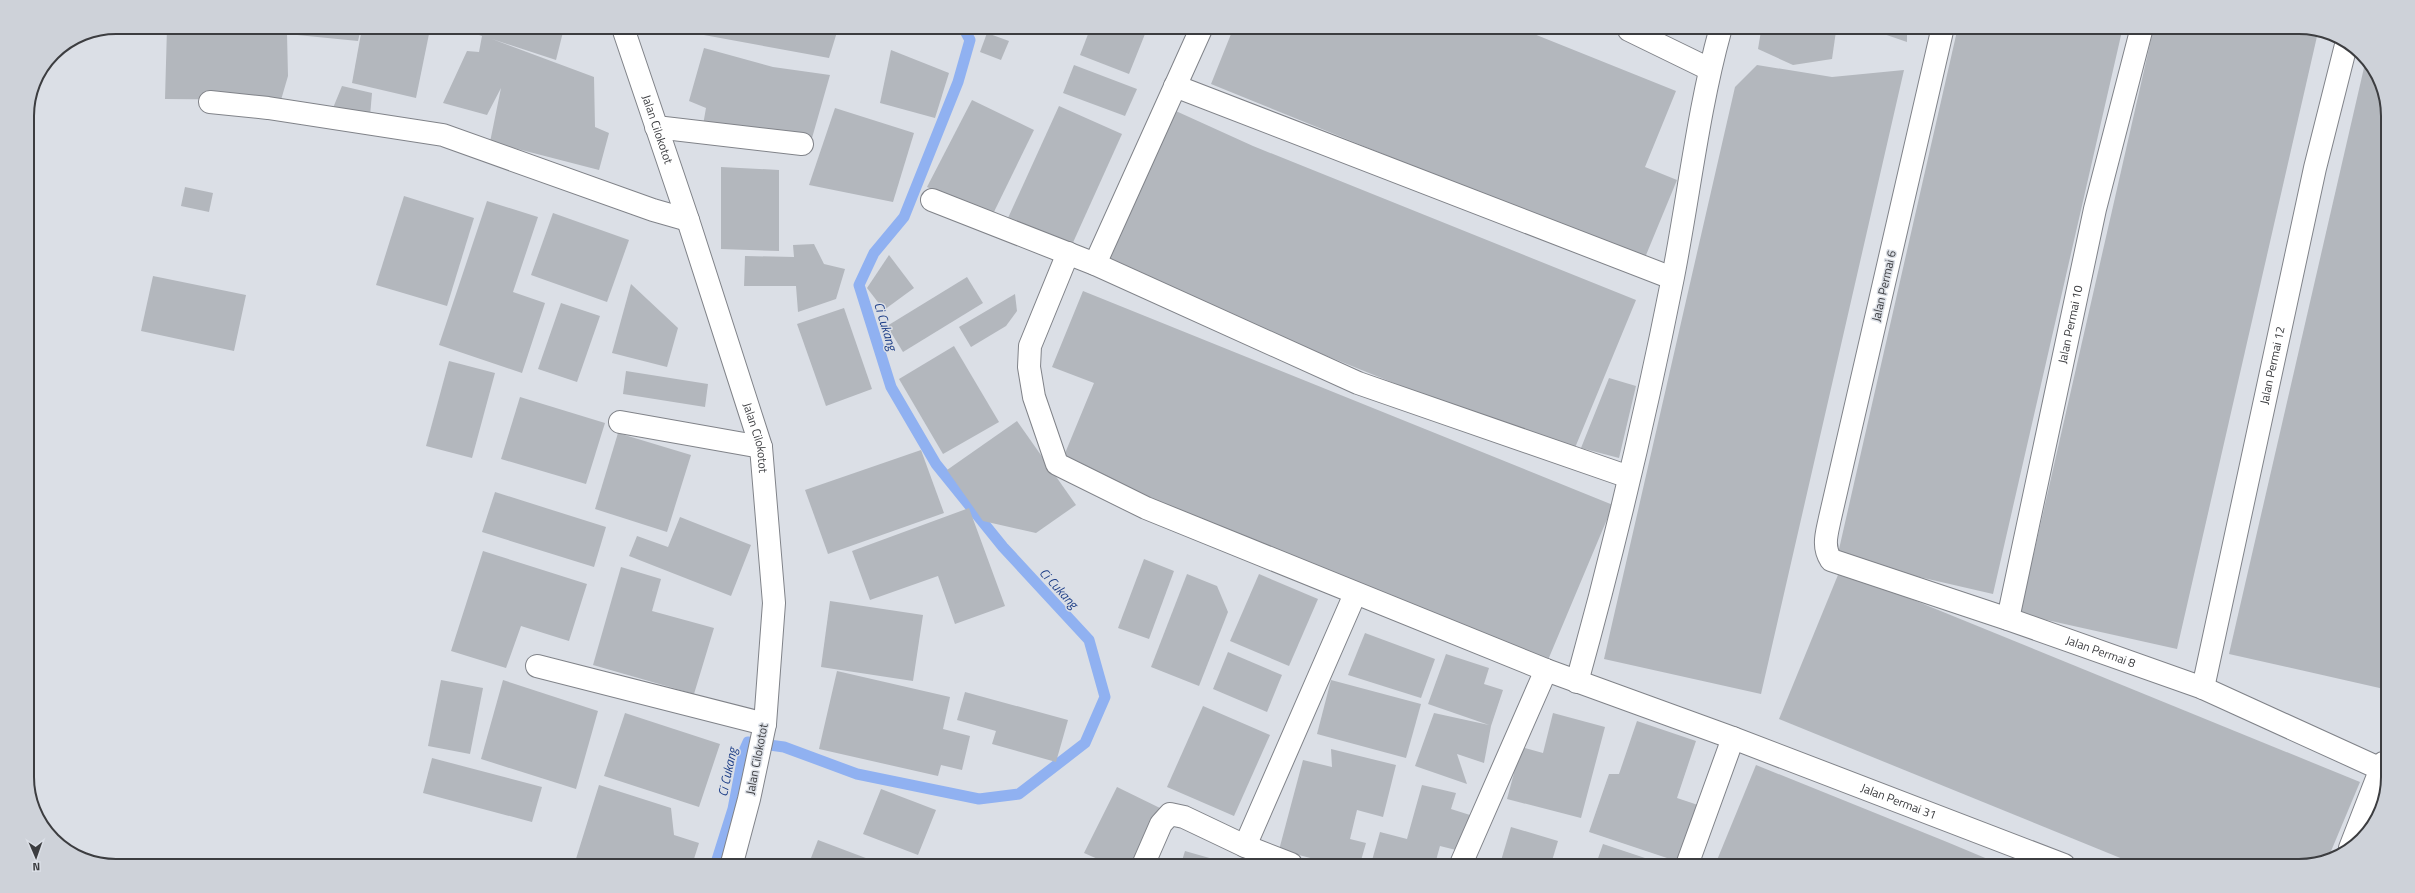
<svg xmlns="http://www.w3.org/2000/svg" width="2415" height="893" font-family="'Titillium Web',sans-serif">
<rect width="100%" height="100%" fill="#dbdfe6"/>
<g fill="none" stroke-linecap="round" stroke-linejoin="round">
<!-- stream -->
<polyline stroke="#90b1f1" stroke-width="11" points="716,863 733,809 744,751 748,742 784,747 857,774 979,799 1019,794 1085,743 1105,697 1089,640 1003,547 936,464 891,387 859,285 874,253 904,217 958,82 970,40 964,29"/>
</g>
<!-- building -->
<g fill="#b3b7bd">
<polygon points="167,27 361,28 358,41 287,34 288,76 281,100 165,99"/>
<polygon points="362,28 430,29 416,98 352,83"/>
<polygon points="465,28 564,28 556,60 492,39 594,77 595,127 609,133 599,170 490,142 501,88 487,115 443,103 467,51 479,52 482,36 464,30"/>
<polygon points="683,28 777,28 857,29 856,35 837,32 829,58 682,31"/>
<polygon points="1090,29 1147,29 1129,74 1080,55"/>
<polygon points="1233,29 1524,30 1676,91 1645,167 1677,180 1644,260 1211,84"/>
<polygon points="1761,31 1836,31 1832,59 1793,65 1758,49"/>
<polygon points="1875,31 1907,31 1907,42"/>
<polygon points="1957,31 2122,31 1993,594 1837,558"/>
<polygon points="2153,31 2318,32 2177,649 2020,614"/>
<polygon points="987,33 1009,41 1001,60 980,52"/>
<polygon points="704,48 773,67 830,75 812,138 758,134 703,125 706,108 689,101"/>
<polygon points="891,50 949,73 935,118 880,103"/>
<polygon points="2366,59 2370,62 2388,110 2384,689 2229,654"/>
<polygon points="1074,65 1137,89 1125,116 1063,93"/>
<polygon points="1757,65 1832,77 1904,70 1761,694 1604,659 1735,87"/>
<polygon points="342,86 372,93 370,116 333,108"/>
<polygon points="972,100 1034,130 991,218 927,187"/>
<polygon points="1059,106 1122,134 1071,247 1008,218"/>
<polygon points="1167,107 1253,146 1636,300 1572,455 1139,280 1104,263"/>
<polygon points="835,108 914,133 893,202 809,185"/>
<polygon points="721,167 779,170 779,251 721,249"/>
<polygon points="185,187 213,193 209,212 181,206"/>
<polygon points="404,196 474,218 447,306 376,285"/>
<polygon points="487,201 538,217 513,292 545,303 522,373 439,345"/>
<polygon points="553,213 629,240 607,302 531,275"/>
<polygon points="814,244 824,264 845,269 836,299 798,312 796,286 744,286 745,256 794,257 793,245"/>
<polygon points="889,255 914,288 884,310 867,288"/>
<polygon points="153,276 246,295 234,351 141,331"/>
<polygon points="967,277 983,303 903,352 887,326"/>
<polygon points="631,284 678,328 667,367 612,353"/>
<polygon points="1083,291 1613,505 1548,660 1061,463 1094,383 1052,367"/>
<polygon points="1015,294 1017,311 1006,326 971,347 959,327"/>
<polygon points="561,303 600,316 577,382 538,369"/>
<polygon points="844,308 872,389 826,406 797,324"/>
<polygon points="954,346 999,422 943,454 899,379"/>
<polygon points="449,361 495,373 472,458 426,446"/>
<polygon points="626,371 708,384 705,407 623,394"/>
<polygon points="1609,378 1636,386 1619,458 1581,448"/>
<polygon points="520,397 605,423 586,484 501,459"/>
<polygon points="1017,421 1076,505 1036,533 983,521 947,470"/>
<polygon points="618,433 691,455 667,532 595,509"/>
<polygon points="921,450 944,513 828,554 805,490"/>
<polygon points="495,492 606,527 594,567 482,532"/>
<polygon points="969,508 1005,606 955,624 938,576 870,600 852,551"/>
<polygon points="680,517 751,545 731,596 629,556 637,536 668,547"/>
<polygon points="483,551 587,584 569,641 521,626 506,668 451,651"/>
<polygon points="1144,559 1174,571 1149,639 1118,628"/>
<polygon points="621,567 661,579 652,611 714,628 694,694 593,665"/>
<polygon points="1840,570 2360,782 2329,856 2299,866 2140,866 1779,719"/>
<polygon points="1187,574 1217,586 1228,612 1199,686 1151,667"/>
<polygon points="1259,574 1318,599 1289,666 1230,641"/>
<polygon points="830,601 923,615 913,681 821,667"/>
<polygon points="1365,633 1435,659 1421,698 1348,675"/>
<polygon points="1228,652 1282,675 1267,712 1213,689"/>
<polygon points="1446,654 1489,668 1484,684 1503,690 1491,726 1484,763 1457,754 1467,784 1415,766 1434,713 1489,725 1428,704"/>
<polygon points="837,671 950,697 943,729 970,736 962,770 941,765 938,776 819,749"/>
<polygon points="441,680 483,688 470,754 428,746"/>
<polygon points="503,680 598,711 576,789 481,759"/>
<polygon points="1331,680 1421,704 1406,758 1317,734"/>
<polygon points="965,692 1068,720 1056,762 992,744 996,731 957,720"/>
<polygon points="1203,706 1270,735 1234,816 1167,787"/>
<polygon points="625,713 720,744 699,807 604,776"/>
<polygon points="1553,713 1605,727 1581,818 1507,799 1521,747 1543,753"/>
<polygon points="1637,721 1696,741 1677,798 1698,805 1679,862 1589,832 1609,774 1619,774"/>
<polygon points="1331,749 1396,765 1383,817 1357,810 1350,839 1366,843 1360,864 1334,864 1279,850 1303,760 1332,767"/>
<polygon points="432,758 542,787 532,822 423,793"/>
<polygon points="1756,765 1947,842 2002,865 1715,865"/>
<polygon points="599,785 671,808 674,835 699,843 693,862 575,862"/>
<polygon points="1422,785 1456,793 1451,809 1470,815 1460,851 1440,846 1435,864 1371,864 1380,832 1407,839"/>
<polygon points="1117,787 1162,809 1135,863 1107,863 1084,853"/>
<polygon points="881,789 936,810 918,855 863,834"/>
<polygon points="1511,827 1558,841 1551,864 1500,864"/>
<polygon points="818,840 879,863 809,863"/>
<polygon points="1603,844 1657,862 1656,865 1596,864"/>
<polygon points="1185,851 1227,863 1226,864 1181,864"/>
<polygon points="1481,858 1499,864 1479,864"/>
</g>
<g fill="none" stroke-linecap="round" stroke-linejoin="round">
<!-- minor casing -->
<g stroke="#808389" stroke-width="24">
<g id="minor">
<polyline points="1629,30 1709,69"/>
<path id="s1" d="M 1942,31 L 1830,518 C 1827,533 1822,546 1831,560 L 2008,619 L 2203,688 L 2383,770"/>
<polyline points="1175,86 1672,278"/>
<polyline points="210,102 268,108 443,135 653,210 688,220"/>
<polyline points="656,127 802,144"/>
<polyline points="932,200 1095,264 1358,383 1629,477"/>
<path id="s2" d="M 1068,253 L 1030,346 L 1029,367 L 1034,397 L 1057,464 L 1146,508 L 1546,670 L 1733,738 L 2064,865"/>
<polyline points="1095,264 1201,29"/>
<polyline points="620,422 761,447"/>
<path id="s3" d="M 2008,619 L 2095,209 L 2141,31"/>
<polyline points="537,666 765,724"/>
<path d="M 1577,682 C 1614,549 1646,413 1673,277 C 1689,195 1698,111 1720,31"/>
<path id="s4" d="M 2203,688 L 2315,168 L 2346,45"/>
<polyline points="1245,846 1355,594"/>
<polyline points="2350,848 2383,763"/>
<polyline points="1144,863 1161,824 1170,814 1184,817 1245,846 1291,864"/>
<polyline points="1461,864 1546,670"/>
<polyline points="1687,865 1733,738"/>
</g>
</g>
<!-- tertiary casing -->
<g stroke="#808389" stroke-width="24">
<g id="tertiary">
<path id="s5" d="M 623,28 L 688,220 L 761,447 L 774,603 L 765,724 L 749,799 L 732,863"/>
</g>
</g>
<!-- minor -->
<use href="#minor" stroke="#fff" stroke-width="22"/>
<!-- tertiary -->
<use href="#tertiary" stroke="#fff" stroke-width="22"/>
</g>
<g text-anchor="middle" stroke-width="3" stroke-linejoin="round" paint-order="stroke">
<!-- street labels -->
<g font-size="12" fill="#3c3d40" stroke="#dbdfe6">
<text dy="4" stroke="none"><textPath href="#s5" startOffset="107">Jalan Cilokotot</textPath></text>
<text transform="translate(1884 286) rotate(-77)" y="4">Jalan Permai 6</text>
<text dy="4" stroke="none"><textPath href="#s3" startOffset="301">Jalan Permai 10</textPath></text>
<text dy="4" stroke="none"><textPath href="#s4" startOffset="330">Jalan Permai 12</textPath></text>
<text dy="4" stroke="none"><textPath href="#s5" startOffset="431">Jalan Cilokotot</textPath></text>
<text dy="4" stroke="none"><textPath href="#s1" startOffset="828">Jalan Permai 8</textPath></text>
<text transform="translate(757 759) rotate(-79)" y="4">Jalan Cilokotot</text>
<text dy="4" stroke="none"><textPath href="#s2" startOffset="1130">Jalan Permai 31</textPath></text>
</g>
<!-- water labels -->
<g font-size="13" font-style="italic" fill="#1d3e87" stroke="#dbdfe6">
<text transform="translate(886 326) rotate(73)" y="5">Ci Cukang</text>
<text transform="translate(1059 588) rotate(47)" y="5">Ci Cukang</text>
<text transform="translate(727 772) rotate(-78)" y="5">Ci Cukang</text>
</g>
</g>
<!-- crop -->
<path d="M0 0H2415V893H0ZM116 34H2299A82 82 0 0 1 2381 116V777A82 82 0 0 1 2299 859H116A82 82 0 0 1 34 777V116A82 82 0 0 1 116 34Z" fill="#ced2d9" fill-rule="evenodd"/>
<path fill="none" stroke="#3c3d40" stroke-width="2" d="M116 34H2299A82 82 0 0 1 2381 116V777A82 82 0 0 1 2299 859H116A82 82 0 0 1 34 777V116A82 82 0 0 1 116 34Z"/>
<!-- north arrow -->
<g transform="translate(36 857) rotate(178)" stroke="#dbdfe6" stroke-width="3" paint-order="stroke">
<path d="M0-3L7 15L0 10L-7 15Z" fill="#3c3d40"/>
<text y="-6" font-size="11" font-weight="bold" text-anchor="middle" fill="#3c3d40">N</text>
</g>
</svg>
